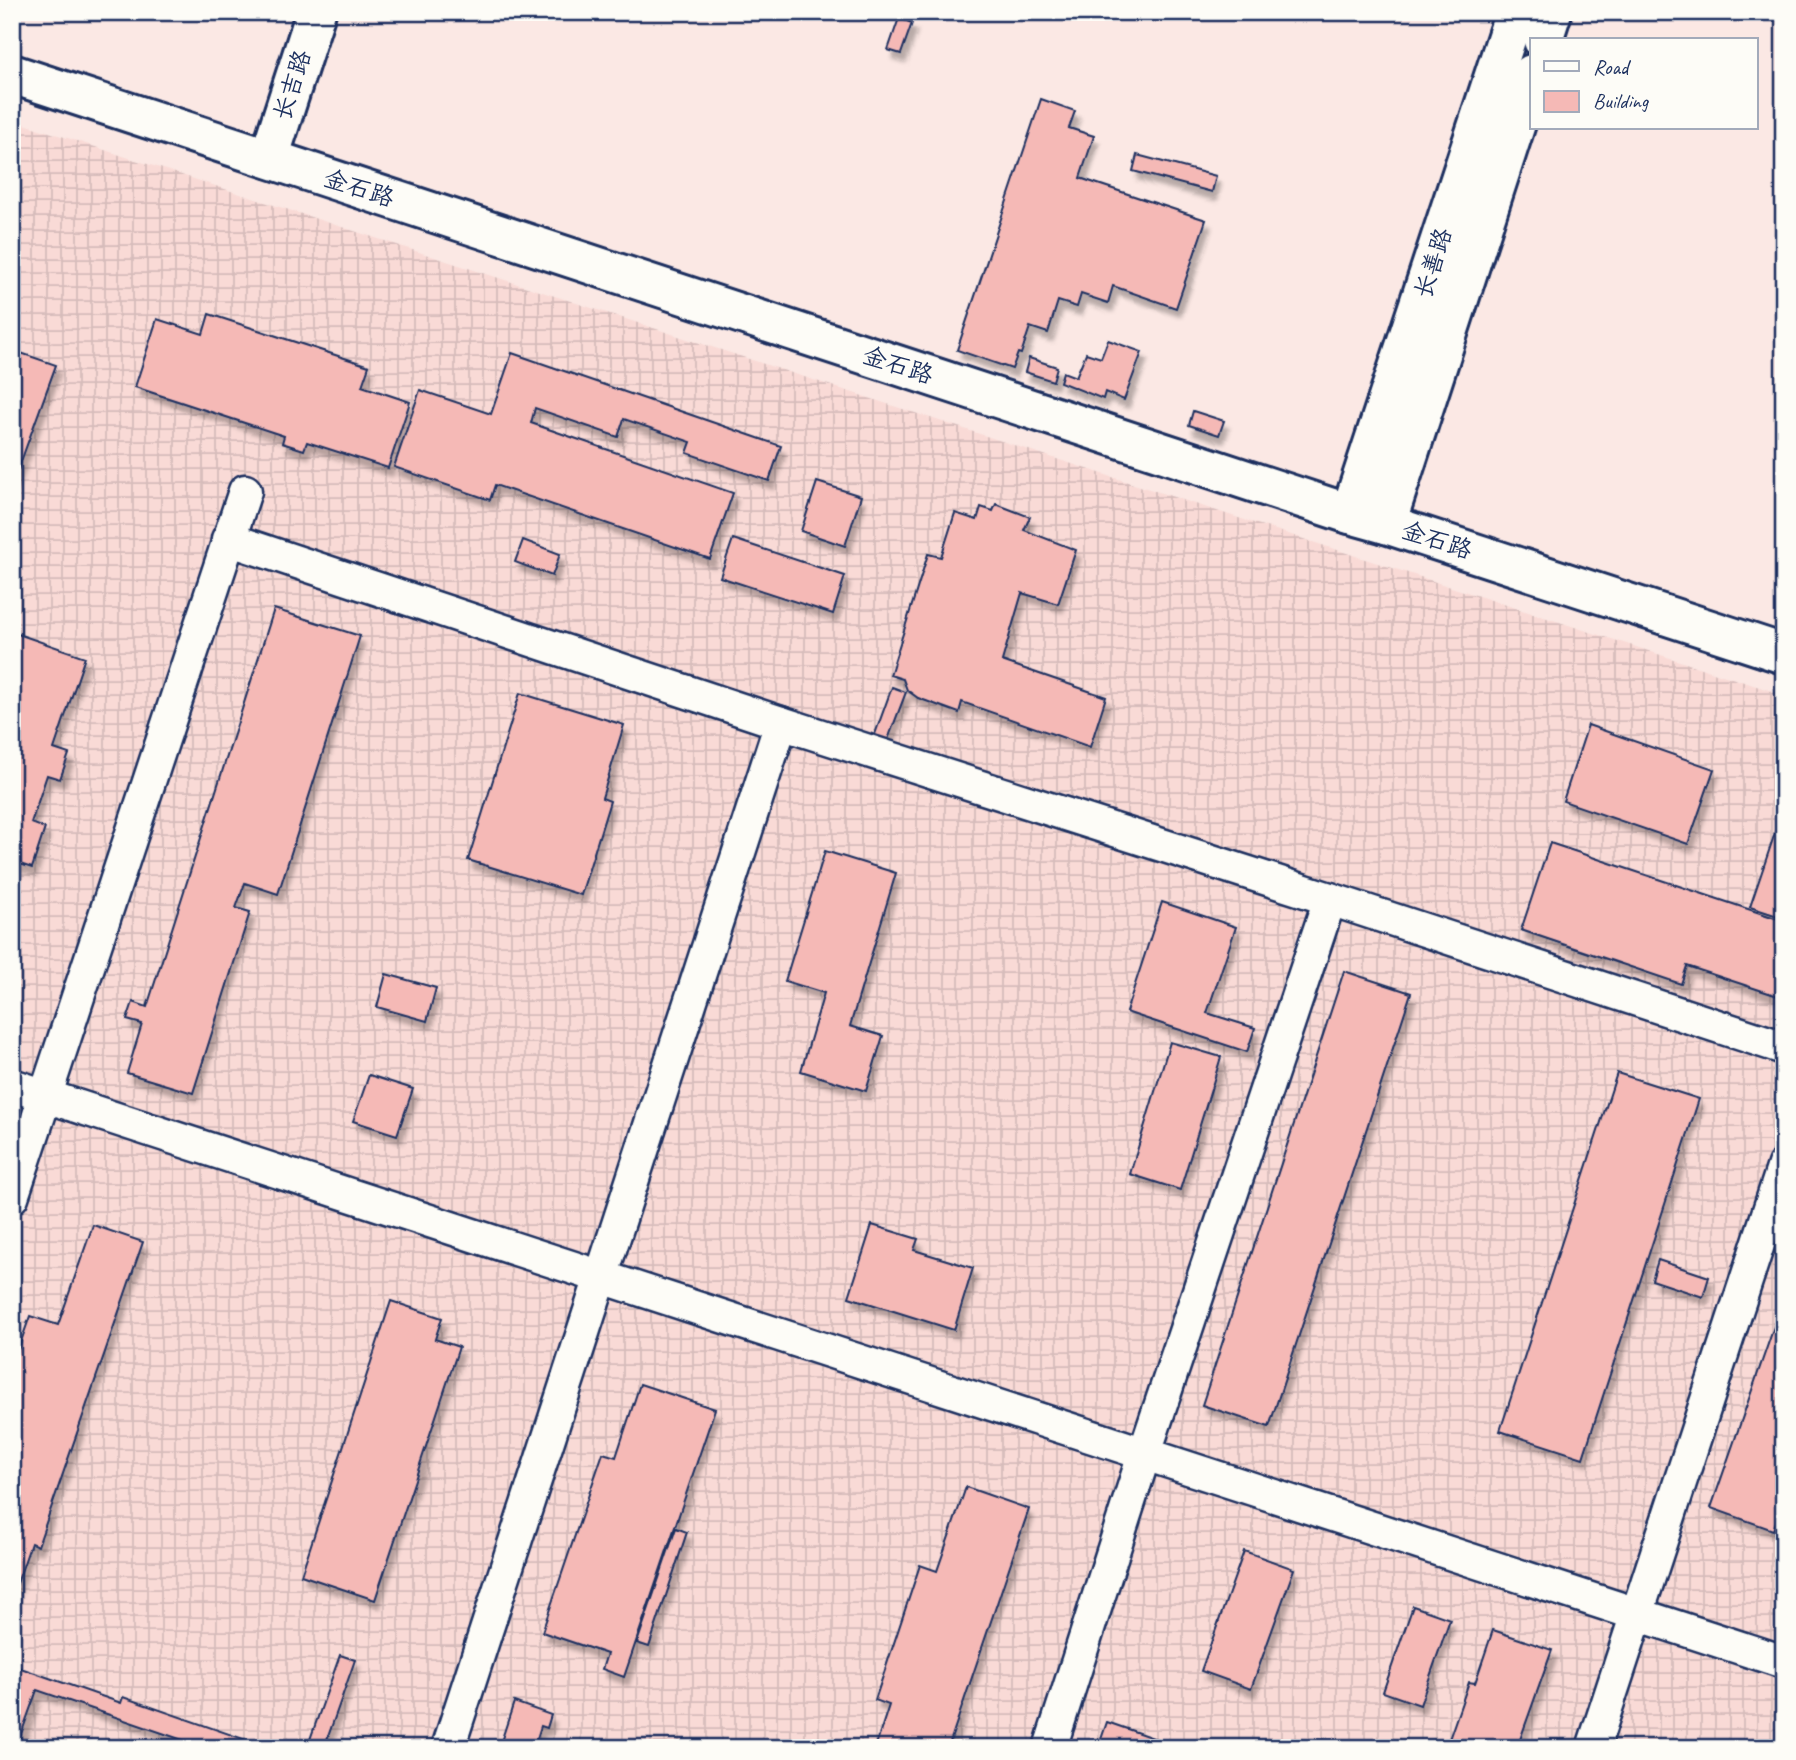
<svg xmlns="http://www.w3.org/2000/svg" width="1796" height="1760" font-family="Caveat,'LXGW WenKai TC',sans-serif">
<defs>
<pattern id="industrial-grid" width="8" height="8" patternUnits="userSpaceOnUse" patternTransform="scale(1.75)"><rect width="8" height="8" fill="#f9dad6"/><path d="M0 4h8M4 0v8" fill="none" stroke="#d5bbba"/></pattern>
<filter id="shadow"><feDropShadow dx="4.5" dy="8" stdDeviation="2" flood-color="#0004"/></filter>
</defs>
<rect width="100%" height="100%" fill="#fbe8e4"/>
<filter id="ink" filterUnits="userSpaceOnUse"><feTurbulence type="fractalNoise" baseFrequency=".0143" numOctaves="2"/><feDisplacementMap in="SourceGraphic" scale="14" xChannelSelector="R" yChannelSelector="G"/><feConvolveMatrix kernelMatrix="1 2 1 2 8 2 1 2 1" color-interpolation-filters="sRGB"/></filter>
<g filter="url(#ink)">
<!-- industrial -->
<polygon fill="url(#industrial-grid)" points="12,120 1784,695 1784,1748 12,1748"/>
<!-- building -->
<g fill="#f5b9b6" stroke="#1b2f5e" stroke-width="2" filter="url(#shadow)">
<polygon points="899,18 912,23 901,54 888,50"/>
<polygon points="1041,99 1075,111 1069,128 1094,136 1080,178 1206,220 1176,308 1113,286 1108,303 1081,294 1077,307 1058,301 1048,333 1030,327 1021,354 1018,353 1012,369 957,350"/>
<polygon points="1137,155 1216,176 1212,192 1133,171"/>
<polygon points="209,314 369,366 362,386 410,402 388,468 307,442 304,450 282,443 284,436 135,387 157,319 203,334"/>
<polygon points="1108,340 1142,352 1124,400 1105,392 1103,399 1060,382 1063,372 1076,377 1086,353 1101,358"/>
<polygon points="12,350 56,365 12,486"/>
<polygon points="512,353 781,446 769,481 687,453 691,442 624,419 618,437 535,408 531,423 733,493 710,559 495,485 490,500 394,467 420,390 491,414"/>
<polygon points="1029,358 1057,367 1053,381 1025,372"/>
<polygon points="1193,411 1224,421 1219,435 1189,425"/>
<polygon points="817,482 861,496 845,546 801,531"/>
<polygon points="996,504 1030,517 1024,530 1076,550 1058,604 1022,593 1002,661 1106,697 1090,747 962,702 959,713 918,698 907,690 903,679 890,675 928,554 941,557 955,513 977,520 981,507 993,511"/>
<polygon points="733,539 845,576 833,614 720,577"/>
<polygon points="523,540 560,554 552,576 515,562"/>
<polygon points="274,609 360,636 278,894 245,883 236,908 250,912 193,1093 127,1073 142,1024 127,1020 133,1002 147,1007"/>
<polygon points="12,632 85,657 54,749 69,754 60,779 47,775 31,823 45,828 32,868 17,863 12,877"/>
<polygon points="892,687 906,692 887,742 874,737"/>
<polygon points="520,693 624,725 602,798 610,801 581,895 468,860"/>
<polygon points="1588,725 1714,769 1688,844 1563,801"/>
<polygon points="1776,830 1784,833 1784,918 1750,907"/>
<polygon points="1550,843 1784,921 1784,998 1687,966 1681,984 1521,930"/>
<polygon points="825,851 896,873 850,1026 883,1036 866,1091 801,1071 824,993 785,981"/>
<polygon points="1162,902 1236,927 1207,1013 1255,1028 1247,1052 1126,1012"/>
<polygon points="1344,971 1411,993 1269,1427 1202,1405"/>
<polygon points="386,974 436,988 427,1021 377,1007"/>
<polygon points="1170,1042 1221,1057 1180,1190 1130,1174"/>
<polygon points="1617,1073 1699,1099 1583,1458 1500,1431"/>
<polygon points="369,1075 413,1089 397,1135 353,1121"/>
<polygon points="93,1225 143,1242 38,1546 31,1543 12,1598 12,1367 30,1316 58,1325"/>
<polygon points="872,1225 918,1239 914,1250 973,1268 954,1330 849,1297"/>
<polygon points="1658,1260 1709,1277 1703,1297 1652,1280"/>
<polygon points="1784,1298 1784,1500 1773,1530 1711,1508"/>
<polygon points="391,1301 442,1318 435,1339 459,1347 375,1600 301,1575"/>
<polygon points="640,1384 715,1409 624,1677 602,1669 607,1654 542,1632 603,1453 616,1457"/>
<polygon points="966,1487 1029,1509 948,1748 875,1748 889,1705 875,1700 920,1565 937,1571"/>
<polygon points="676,1528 687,1532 649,1647 637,1643"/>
<polygon points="1244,1551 1294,1569 1251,1689 1201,1671"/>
<polygon points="1413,1606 1450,1619 1420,1705 1383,1692"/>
<polygon points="1493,1630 1552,1650 1517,1748 1446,1748 1469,1682 1475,1683"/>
<polygon points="340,1655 355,1660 324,1748 307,1748"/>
<polygon points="12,1665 121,1703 123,1697 269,1748 206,1748 37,1690 16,1748 12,1748"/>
<polygon points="514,1702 551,1715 547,1728 541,1726 534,1748 499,1748"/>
<polygon points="1107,1722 1182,1748 1098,1748"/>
</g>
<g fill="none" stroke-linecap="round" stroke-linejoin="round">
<!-- street casing -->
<g stroke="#1b2f5e" stroke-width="37">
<g id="street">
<polyline points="228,539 781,723 1330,899 1784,1048"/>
<polyline points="12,1085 1784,1662"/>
<polyline points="12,1197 245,491"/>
<polyline points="448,1748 781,723"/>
<polyline points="1050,1748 1144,1455 1330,899"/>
<polyline points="1593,1748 1784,1165"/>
</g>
</g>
<!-- secondary casing -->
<g stroke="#1b2f5e" stroke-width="44">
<g id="secondary">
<polyline points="1543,40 1552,12"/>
<polyline points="12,74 1350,514 1386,524 1784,654"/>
<polyline points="269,158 316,12"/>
<polyline points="1350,514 1515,12"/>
<polyline points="1386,524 1532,74"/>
</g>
</g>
<!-- street -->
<use href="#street" stroke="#fdfcf7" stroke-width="32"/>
<!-- secondary -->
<use href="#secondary" stroke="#fdfcf7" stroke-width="38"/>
</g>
</g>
<g text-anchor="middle" stroke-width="7" stroke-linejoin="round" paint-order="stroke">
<!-- street labels -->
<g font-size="24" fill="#1b2f5e" stroke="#fdfcf7">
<text transform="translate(292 85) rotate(-72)" y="8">长吉路</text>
<text transform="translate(359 188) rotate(18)" y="8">金石路</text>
<text transform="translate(1433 263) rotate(-72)" y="8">长善路</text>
<text transform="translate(898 365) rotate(18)" y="8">金石路</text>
<text transform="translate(1437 540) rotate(18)" y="8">金石路</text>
</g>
</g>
<!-- margin -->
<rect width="1796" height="1760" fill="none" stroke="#fdfcf7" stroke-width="42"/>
<rect x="21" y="21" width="1754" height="1718" fill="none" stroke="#1b2f5e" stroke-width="2.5" filter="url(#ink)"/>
<!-- legend -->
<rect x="1530" y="38" width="228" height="91" fill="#fdfcf7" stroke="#a3aaba" stroke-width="2"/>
<rect x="1544" y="61" width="35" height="10" fill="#fdfcf7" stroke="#a3aaba" stroke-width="2"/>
<text x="1593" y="74" font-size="21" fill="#1b2f5e">Road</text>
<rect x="1544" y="91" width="35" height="21" fill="#f5b9b6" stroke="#a3aaba" stroke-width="2"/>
<text x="1593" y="108" font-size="21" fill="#1b2f5e">Building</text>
</svg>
